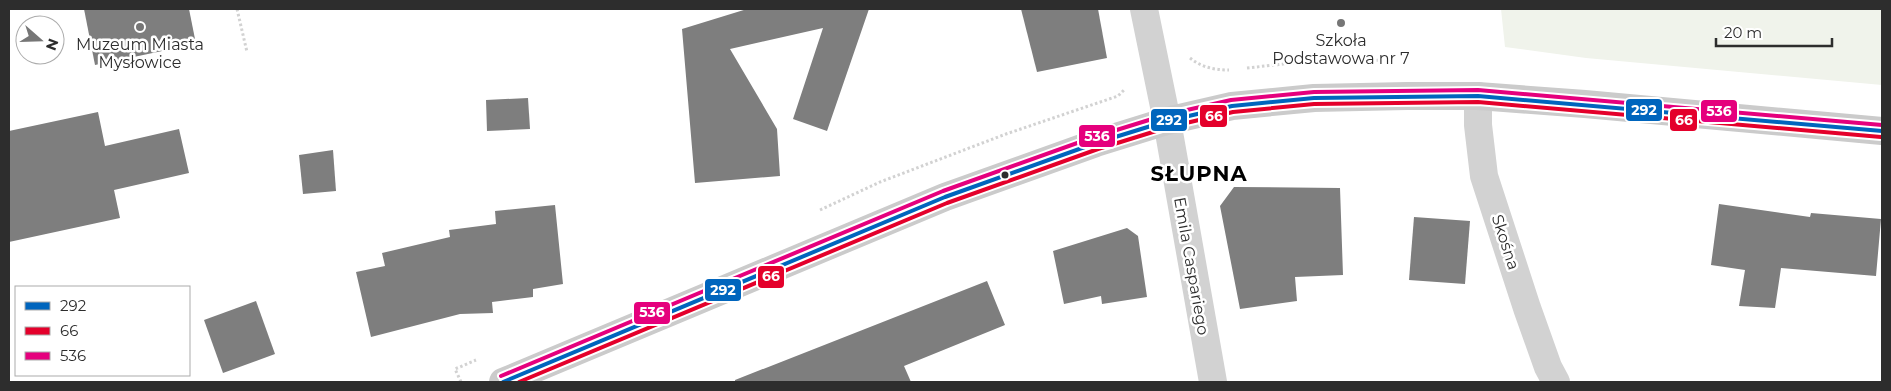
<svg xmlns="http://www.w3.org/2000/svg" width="1891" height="391" font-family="Montserrat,sans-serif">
<rect width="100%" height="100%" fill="#fff"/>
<!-- green -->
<polygon fill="#f0f3eb" points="1501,9 1882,9 1882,85 1586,58 1505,47"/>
<!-- building -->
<g fill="#7e7e7e">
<polygon points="84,9 189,9 196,44 95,65"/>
<polygon points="747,9 869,9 827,131 793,119 823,28 730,49 777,129 780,176 695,183 682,29"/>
<polygon points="1021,9 1098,9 1107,58 1037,72"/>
<polygon points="528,98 530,129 487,131 486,100"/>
<polygon points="98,112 105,146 179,129 189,173 114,190 120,218 9,242 9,131"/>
<polygon points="333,150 336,191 303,194 299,155"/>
<polygon points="1234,187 1340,188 1343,275 1295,277 1297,301 1240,309 1220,206"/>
<polygon points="1719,204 1810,217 1811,213 1881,219 1876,276 1781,268 1775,308 1739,306 1745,270 1711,265"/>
<polygon points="555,205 563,284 533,289 533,297 492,302 493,313 460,314 371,337 356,272 385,266 382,253 450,237 449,230 496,224 495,211"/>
<polygon points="1414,217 1470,221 1465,284 1409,280"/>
<polygon points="1127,228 1138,236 1147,297 1102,304 1101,296 1064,304 1053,251"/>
<polygon points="987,281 1005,325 904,366 911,382 735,382 735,380"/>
<polygon points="256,301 275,354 223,373 204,320"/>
</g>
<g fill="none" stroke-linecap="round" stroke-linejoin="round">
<!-- path -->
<g stroke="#d2d2d2" stroke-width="3" stroke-dasharray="2.5 2.5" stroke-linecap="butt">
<polyline points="237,9 247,52"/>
<path d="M 1190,58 C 1201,67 1214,70 1229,70"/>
<polyline points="1247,68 1310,61 1395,60"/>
<polyline points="820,210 880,182 1006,134 1118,96 1125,89"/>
<polyline points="461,382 455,369 476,360"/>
</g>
<!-- minor -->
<g stroke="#d2d2d2" stroke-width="28">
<polyline points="1144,9 1167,121 1213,382"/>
<polyline points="1478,96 1478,125 1484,176 1527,308 1548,367 1556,382"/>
</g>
<!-- secondary -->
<polyline stroke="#cbcbcb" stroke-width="28" points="503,382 945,197 1096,143 1167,121 1232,106 1314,98 1407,96 1478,96 1585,104 1882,131"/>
<!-- bus-1 casing -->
<g stroke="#fff" stroke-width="8">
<polyline id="bus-1" points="503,382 945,197 1096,143 1167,121 1232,106 1314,98 1478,96 1882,131"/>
</g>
<!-- bus-2 casing -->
<g stroke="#fff" stroke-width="8">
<polyline id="bus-2" points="519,382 947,203 1098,149 1169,127 1233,112 1314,104 1478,102 1881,137"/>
</g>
<!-- bus-3 casing -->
<g stroke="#fff" stroke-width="8">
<polyline id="bus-3" points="501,376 943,191 1094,137 1165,115 1231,100 1314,92 1478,90 1882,125"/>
</g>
<!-- bus-1 -->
<use href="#bus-1" stroke="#0065bd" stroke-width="4"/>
<!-- bus-2 -->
<use href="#bus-2" stroke="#e4002b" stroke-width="4"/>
<!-- bus-3 -->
<use href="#bus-3" stroke="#e5007d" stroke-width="4"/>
</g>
<!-- markers -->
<g fill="#767676" stroke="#fff" stroke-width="2">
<circle cx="1341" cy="23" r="5"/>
<circle cx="140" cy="27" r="5"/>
</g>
<circle fill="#2d2d2d" stroke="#fff" stroke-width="2" cx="1005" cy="175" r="4.5"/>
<g text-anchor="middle" stroke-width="5" stroke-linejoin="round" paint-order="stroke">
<!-- poi labels -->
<g font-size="16" fill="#2d2d2d" stroke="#fff">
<text x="1341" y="46">Szkoła<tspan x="1341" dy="18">Podstawowa nr 7</tspan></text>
<text x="140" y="50">Muzeum Miasta<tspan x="140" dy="18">Mysłowice</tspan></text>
</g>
<!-- street labels -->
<g font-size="16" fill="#2d2d2d" stroke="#fff">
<text transform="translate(1506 242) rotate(72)" y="6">Skośna</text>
<text transform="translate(1192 266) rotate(80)" y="6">Emila Caspariego</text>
</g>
<!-- district labels -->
<g font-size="21" font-weight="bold" letter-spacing="1" fill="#000" stroke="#fff">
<text x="1199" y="181">SŁUPNA</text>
</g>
</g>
<g stroke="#fff" stroke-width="2">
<rect x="1625" y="98" width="38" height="24" rx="5" fill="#0065bd"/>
<rect x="1700" y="99" width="38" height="24" rx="5" fill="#e5007d"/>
<rect x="1199" y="104" width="29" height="24" rx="5" fill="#e4002b"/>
<rect x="1669" y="108" width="29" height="24" rx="5" fill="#e4002b"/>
<rect x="1150" y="108" width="38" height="24" rx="5" fill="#0065bd"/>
<rect x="1078" y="124" width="38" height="24" rx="5" fill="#e5007d"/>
<rect x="757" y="265" width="28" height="24" rx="5" fill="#e4002b"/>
<rect x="704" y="278" width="38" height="24" rx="5" fill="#0065bd"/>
<rect x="633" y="301" width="38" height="24" rx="5" fill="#e5007d"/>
</g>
<g font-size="14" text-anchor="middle" font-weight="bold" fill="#fff">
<text x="1644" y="115">292</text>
<text x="1719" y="116">536</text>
<text x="1214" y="121">66</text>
<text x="1684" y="125">66</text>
<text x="1169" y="125">292</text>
<text x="1097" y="141">536</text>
<text x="771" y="281">66</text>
<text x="723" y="295">292</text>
<text x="652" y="317">536</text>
</g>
<!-- border -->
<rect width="1891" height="391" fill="none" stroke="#2d2d2d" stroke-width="20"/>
<!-- legend -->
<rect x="15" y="286" width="175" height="90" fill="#ffffff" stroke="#ababab"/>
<rect x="25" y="302" width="25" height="8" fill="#0065bd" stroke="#ababab"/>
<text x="60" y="311" font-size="15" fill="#2d2d2d">292</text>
<rect x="25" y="327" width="25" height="8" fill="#e4002b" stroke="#ababab"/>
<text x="60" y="336" font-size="15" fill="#2d2d2d">66</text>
<rect x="25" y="352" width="25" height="8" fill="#e5007d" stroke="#ababab"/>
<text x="60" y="361" font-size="15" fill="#2d2d2d">536</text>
<!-- north arrow -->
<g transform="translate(40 40) rotate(110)"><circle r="24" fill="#ffffff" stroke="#ababab"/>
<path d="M0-4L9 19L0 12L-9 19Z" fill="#767676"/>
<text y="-8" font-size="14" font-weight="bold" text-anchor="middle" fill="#2d2d2d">N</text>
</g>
<!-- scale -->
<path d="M1716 38v8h116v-8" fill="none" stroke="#2d2d2d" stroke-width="2.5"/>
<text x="1724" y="38" font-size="15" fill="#2d2d2d" stroke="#ffffff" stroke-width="4" paint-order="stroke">20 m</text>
</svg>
